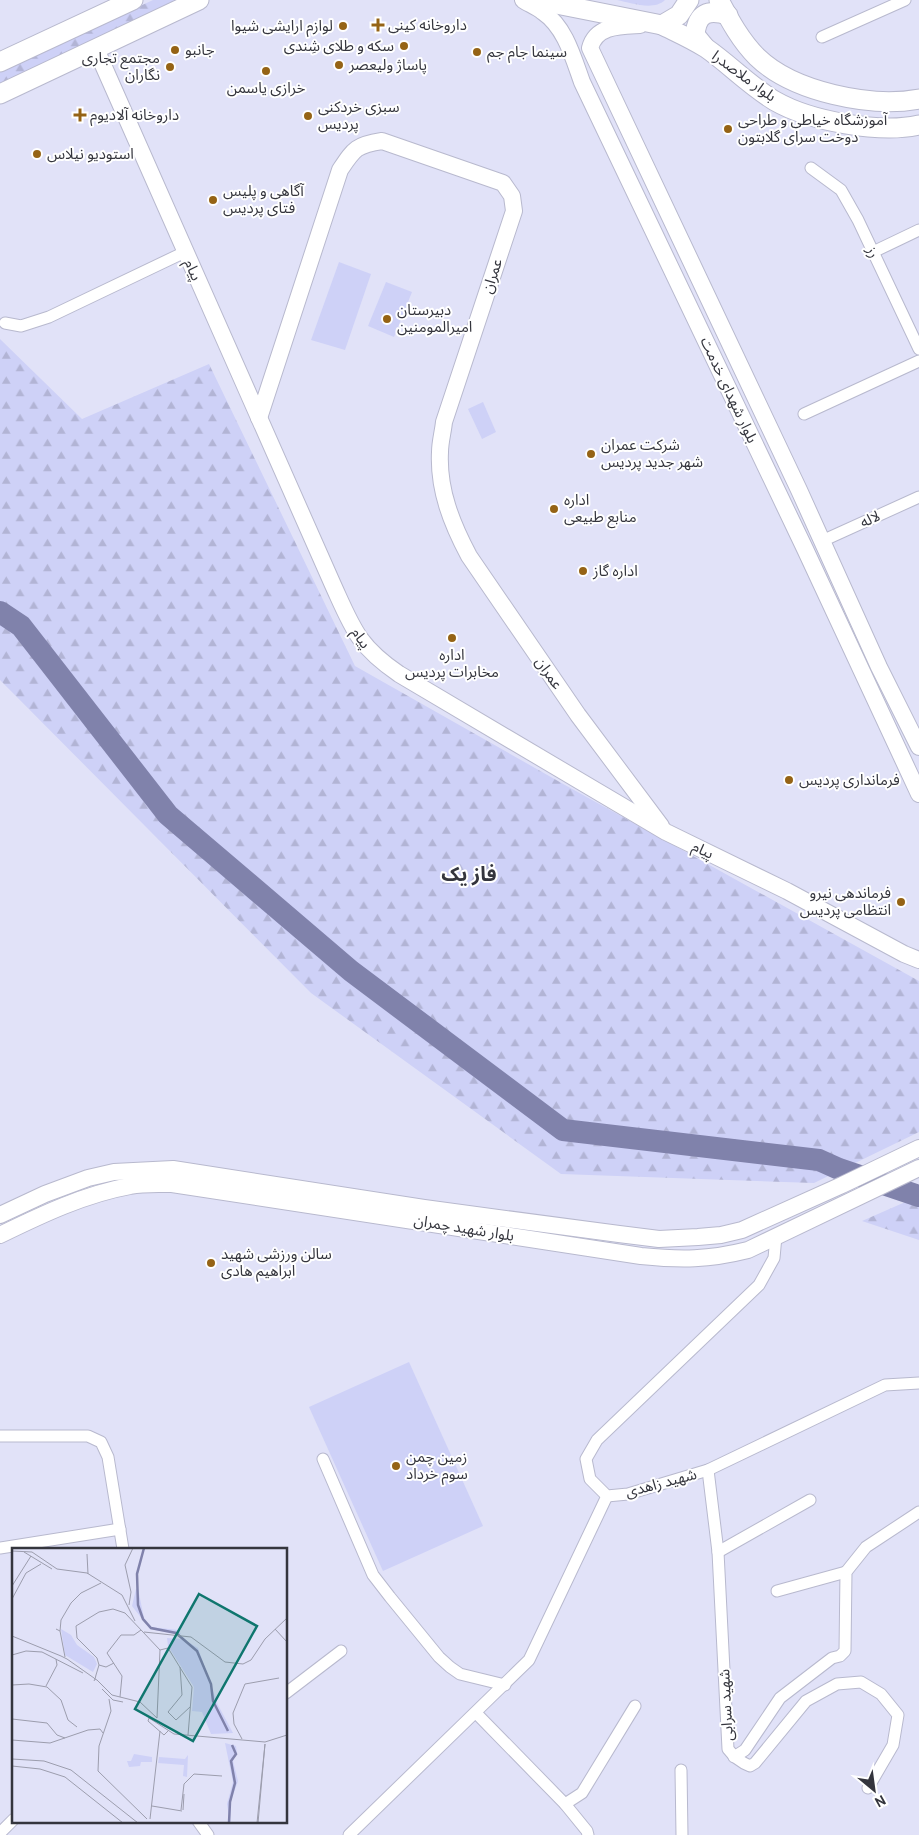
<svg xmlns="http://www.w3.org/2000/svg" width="919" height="1835" font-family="Cabin,'Noto Sans Arabic',sans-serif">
<defs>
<pattern id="grass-tufts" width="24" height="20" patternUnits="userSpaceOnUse" patternTransform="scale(1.25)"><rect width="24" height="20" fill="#ced1f7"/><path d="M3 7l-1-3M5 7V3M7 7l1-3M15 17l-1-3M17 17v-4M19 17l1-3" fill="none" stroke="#b2b4d5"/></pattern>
<pattern id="forest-firs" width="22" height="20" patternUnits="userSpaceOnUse" patternTransform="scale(1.25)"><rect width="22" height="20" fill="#ced1f7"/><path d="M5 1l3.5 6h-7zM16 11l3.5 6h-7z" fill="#b2b4d5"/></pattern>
</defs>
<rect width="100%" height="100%" fill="#e1e2f8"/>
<!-- grass -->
<path fill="url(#grass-tufts)" d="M 617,0 L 665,0 C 654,11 631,3 617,0 Z"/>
<!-- forest -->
<g fill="url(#forest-firs)">
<polygon points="153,0 182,0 0,84 0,71"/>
<polygon points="0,339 82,419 209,364 355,666 565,785 919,981 919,1132 814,1183 561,1174 311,993 0,680"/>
<polygon points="919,1196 919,1240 862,1221"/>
</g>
<!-- pitch -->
<g fill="#ced1f7">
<polygon points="339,262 371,274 345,350 311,340"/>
<polygon points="386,282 412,292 394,337 368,326"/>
<polygon points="483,402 496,432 482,439 468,409"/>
<polygon points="409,1362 483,1526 383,1571 309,1407"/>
</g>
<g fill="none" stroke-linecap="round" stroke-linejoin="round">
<!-- river -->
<polyline stroke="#8082ab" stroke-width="22" points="0,612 21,626 168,815 351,971 563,1130 819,1160 839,1169 919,1196"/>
<!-- street casing -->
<g stroke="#b8b9ce" stroke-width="13">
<g id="street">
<polyline points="822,37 905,0"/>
<polyline points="811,168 841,190 858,220 919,349"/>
<polyline points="873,252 919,230"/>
<polyline points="5,323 21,326 49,317 185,252"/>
<polyline points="804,414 919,361"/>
<polyline points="822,541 919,497"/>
<polyline points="776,1236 774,1258 759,1285 597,1440 586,1459 590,1479 607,1496 628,1494 708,1470 885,1385 919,1383"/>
<polyline points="0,1436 88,1436 101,1442 108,1457 123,1549"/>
<polyline points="323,1459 373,1575 390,1597 439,1657 450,1667 460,1674 505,1685"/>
<path d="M 708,1470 L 718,1552 L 728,1749 C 734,1757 740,1762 750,1766 L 755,1763 L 806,1701 L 837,1684 L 861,1682 L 881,1694 L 898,1715 L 893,1745 L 868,1788"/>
<polyline points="0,1548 120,1529"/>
<polyline points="718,1552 810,1500"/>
<polyline points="777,1591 846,1572"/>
<polyline points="286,1693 341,1651"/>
<polyline points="476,1713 565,1804 587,1831 588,1835"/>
<polyline points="734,1757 745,1750 780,1698 832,1658 840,1656 845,1651 846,1572 866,1547 919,1512"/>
<polyline points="681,1770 682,1835"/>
<polyline points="565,1804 582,1793 635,1706"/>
<polyline points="198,1821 208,1835"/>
<polyline points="0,1833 14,1819"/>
<polyline points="349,1835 529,1660 607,1496"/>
</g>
</g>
<!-- secondary casing -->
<g stroke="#b8b9ce" stroke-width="18">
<g id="secondary">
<path d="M 523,0 C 529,4 537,7 543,12 C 565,27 573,57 582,82 L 805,549 L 919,794"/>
<path d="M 640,25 C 621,26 596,25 590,48 L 799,490 L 879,667 L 919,747"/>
<path d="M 96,49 L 333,585 C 353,629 358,646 399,674 L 666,832 L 787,891 L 904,954 L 919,960"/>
<path d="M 259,418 L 340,170 C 354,149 356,145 382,141 L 503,183 L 512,196 L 514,211 L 444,422 C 443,432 440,442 440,452 C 438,490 452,524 469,556 L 578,715 L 661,826"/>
<polyline points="0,1215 45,1194 88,1178 114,1172 173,1169 424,1208 619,1234 659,1239 698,1237 721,1235 742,1230 842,1185 919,1148"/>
<path d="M 0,1235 C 41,1215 85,1194 130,1186 C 144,1183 158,1184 172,1184 L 641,1256 C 681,1260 708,1260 748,1250 L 919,1168"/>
</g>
</g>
<!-- primary casing -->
<g stroke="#b8b9ce" stroke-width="21">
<g id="primary">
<polyline points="536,0 662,25 679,15 689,0"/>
<path d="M 719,0 C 730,21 741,41 757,57 C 793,92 871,108 919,99"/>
<path d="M 662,25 C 676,32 692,39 706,48 C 729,64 750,86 775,101 C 810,121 880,134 919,125"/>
<path d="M 704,46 L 695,35 C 697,13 708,9 728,15"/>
<polyline points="0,62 133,0"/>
<polyline points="0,94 199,0"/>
</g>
</g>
<!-- street -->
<use href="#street" stroke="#fff" stroke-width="11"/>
<!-- secondary -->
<use href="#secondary" stroke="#fff" stroke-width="16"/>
<!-- primary -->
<use href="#primary" stroke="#fff" stroke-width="19"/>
</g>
<!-- markers -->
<g fill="#956315" stroke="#fff" stroke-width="2">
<path d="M375.5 17.5h5v5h5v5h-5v5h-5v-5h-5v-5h5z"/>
<circle cx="343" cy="26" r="5"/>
<circle cx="404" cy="46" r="5"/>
<circle cx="175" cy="50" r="5"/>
<circle cx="477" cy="52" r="5"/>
<circle cx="339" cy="65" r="5"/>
<circle cx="170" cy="67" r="5"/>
<circle cx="266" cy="71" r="5"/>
<path d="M77.5 107.5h5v5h5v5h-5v5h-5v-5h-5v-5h5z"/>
<circle cx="308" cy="116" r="5"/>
<circle cx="728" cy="129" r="5"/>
<circle cx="37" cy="154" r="5"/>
<circle cx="213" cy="200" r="5"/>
<circle cx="387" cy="319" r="5"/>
<circle cx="591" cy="454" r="5"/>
<circle cx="554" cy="509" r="5"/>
<circle cx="583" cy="571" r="5"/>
<circle cx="452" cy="638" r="5"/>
<circle cx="789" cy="780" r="5"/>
<circle cx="901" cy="902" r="5"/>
<circle cx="211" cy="1263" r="5"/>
<circle cx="396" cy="1466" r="5"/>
</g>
<g text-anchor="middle" stroke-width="4" stroke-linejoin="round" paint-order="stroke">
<!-- poi labels -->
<g font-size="15" fill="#34353d" stroke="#fff" text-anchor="start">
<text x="388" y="30">داروخانه کینی</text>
<text x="333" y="31" text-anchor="end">لوازم ارایشی شیوا</text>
<text x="394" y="51" text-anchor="end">سکه و طلای شِندی</text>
<text x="185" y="55">جانبو</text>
<text x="487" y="57">سینما جام جم</text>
<text x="160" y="63" text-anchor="end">مجتمع تجاری<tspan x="160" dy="17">نگاران</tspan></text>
<text x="349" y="70">پاساژ ولیعصر</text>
<text x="266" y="93" text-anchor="middle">خرازی یاسمن</text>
<text x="318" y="112">سبزی خردکنی<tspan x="318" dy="17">پردیس</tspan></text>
<text x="90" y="120">داروخانه آلادیوم</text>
<text x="738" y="125">آموزشگاه خیاطی و طراحی<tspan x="738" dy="17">دوخت سرای گلابتون</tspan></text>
<text x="47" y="159">استودیو نیلاس</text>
<text x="223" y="196">آگاهی و پلیس<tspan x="223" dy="17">فتای پردیس</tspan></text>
<text x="397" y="315">دبیرستان<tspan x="397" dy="17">امیرالمومنین</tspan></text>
<text x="601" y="450">شرکت عمران<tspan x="601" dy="17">شهر جدید پردیس</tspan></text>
<text x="564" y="505">اداره<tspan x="564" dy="17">منابع طبیعی</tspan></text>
<text x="593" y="576">اداره گاز</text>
<text x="452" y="660" text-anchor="middle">اداره<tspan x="452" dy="17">مخابرات پردیس</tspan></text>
<text x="799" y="785">فرمانداری پردیس</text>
<text x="891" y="898" text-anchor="end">فرماندهی نیرو<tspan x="891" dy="17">انتظامی پردیس</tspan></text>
<text x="221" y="1259">سالن ورزشی شهید<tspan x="221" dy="17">ابراهیم هادی</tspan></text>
<text x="406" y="1462">زمین چمن<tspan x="406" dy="17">سوم خرداد</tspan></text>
</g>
<!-- street labels -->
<g font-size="15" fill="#34353d" stroke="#fff">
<text transform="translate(744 76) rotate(36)" y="5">بلوار ملاصدرا</text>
<text transform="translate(873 252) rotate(65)" y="5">رز</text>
<text transform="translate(193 270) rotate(66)" y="5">پیام</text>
<text transform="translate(492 276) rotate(-72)" y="5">عمران</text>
<text transform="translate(729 390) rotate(65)" y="5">بلوار شهدای خدمت</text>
<text transform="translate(870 519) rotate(-25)" y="5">لاله</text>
<text transform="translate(361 638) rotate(55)" y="5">پیام</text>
<text transform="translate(549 673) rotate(55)" y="5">عمران</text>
<text transform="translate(703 850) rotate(26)" y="5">پیام</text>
<text transform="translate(464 1228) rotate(9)" y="5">بلوار شهید چمران</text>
<text transform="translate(661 1483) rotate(-15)" y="5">شهید زاهدی</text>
<text transform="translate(726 1705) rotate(-93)" y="5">شهید سرابی</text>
</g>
<!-- district labels -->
<g font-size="20" font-weight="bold" fill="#34353d" stroke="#fff">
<text x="469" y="881">فاز یک</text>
</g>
</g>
<!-- overview -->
<g transform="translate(12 1548)">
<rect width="275" height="275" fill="#e1e2f8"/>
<path d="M 124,41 L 126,41 L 132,70 L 139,79 L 166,82 L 169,86 L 138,81 L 120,58 ZM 155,90 L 171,91 L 186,100 L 206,157 L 221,185 L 199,186 L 190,164 L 180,163 L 182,139 L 156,98 ZM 213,195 L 224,198 L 225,205 L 221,213 L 226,233 L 219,253 L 218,275 L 215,256 L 221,234 Z" fill="#ced1f7"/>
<path d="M 49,81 L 59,87 L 65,97 L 82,109 L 85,116 L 81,124 L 53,107 ZM 122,206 L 140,209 L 140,214 L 129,214 L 128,218 L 117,219 L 115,213 L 119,213 ZM 176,207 L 175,229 L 171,228 L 172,217 L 146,215 L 147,209 L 173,211 Z" fill="#ced1f7"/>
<path fill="none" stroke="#8082ab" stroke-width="2.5" d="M 132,0 L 125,26 L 126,57 L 131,71 L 139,80 L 164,85 L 185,103 L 199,136 L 201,153 L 216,183M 217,275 L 218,254 L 223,235 L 219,213 L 224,206 L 220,197"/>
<path fill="none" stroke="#9c9dad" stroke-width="1" d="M 0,3 L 20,4 L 45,21 L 75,25 L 110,47 L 123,73M 12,4 L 40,21M 75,6 L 76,26M 0,38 L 19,8M 0,51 L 14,25 L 29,16M 117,57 L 119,44 L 113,17 L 121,0M 44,81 L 48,83 L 53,109M 263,81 L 275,94M 48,83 L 49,72 L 59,55 L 69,45 L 89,35M 132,84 L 179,89 L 213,114 L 231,116 L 239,112 L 253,91 L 275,70M 0,88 L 49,108 L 55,111 L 82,130 L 83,131 L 85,132 L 100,147 L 128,154 L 145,170 L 148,102 L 113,65 L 101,61 L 87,64 L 64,78 L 65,90 L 85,110 L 87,117 L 84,127 L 83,131 L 82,133M 148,102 L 156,100 L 180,139 L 176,187M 0,107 L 14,103 L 30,104 L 71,125M 275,116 L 275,139M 87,117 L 94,119 L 102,115M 168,119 L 170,147 L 156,164 L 164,172 L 178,159M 0,137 L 17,136 L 35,139 L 49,152 L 56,172 L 65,179M 34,138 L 45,117 L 44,111M 90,141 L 101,152 L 111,154M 108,149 L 110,128 L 95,105 L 109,87 L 122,87 L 129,82M 97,151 L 99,163 L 87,198 L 86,223 L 135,271M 0,171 L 35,175 L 45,187 L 53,190M 156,183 L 152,187 L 136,173 L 137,170 L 162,186 L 253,194 L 275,187M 230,191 L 222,176 L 221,165 L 233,136 L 267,130M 0,192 L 38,195 L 76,182 L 88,181 L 91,185M 0,211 L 32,213 L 59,222 L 126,275M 0,218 L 28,221 L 53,229 L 111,275M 140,258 L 170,263M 169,262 L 172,236 L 182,226 L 210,228M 171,262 L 172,246M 138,271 L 148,183M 245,275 L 253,196 L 246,275"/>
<path fill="#0f766e" fill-opacity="0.15" stroke="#0f766e" stroke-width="2.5" d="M 187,46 L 245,78 L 181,193 L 123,161 Z"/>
<rect width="275" height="275" fill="none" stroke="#34353d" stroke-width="2.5"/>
</g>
<!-- north arrow -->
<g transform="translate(874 1790) rotate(151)" stroke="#ffffff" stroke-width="4" paint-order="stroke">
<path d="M0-4L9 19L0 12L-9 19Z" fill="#34353d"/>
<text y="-8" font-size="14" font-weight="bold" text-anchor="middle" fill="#34353d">N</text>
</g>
</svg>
